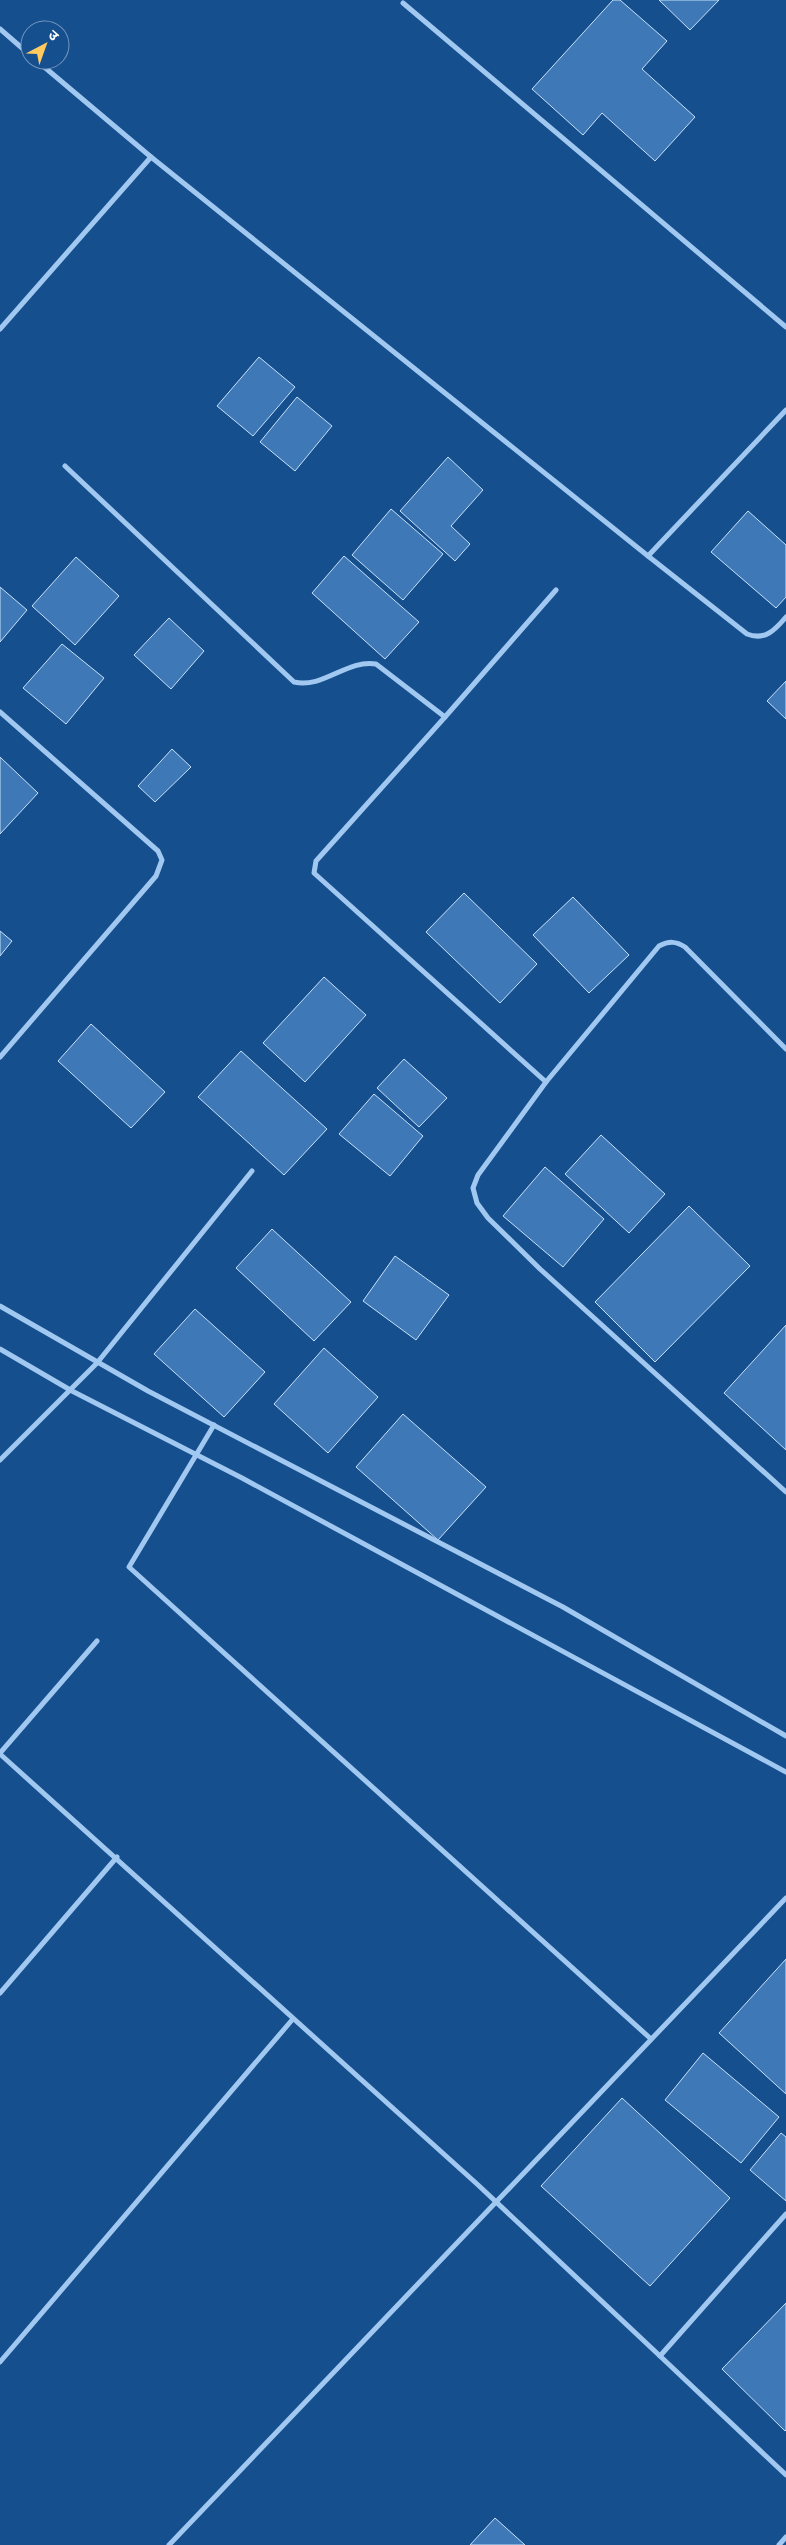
<svg xmlns="http://www.w3.org/2000/svg" width="786" height="2545" font-family="'Roboto Condensed','Noto Sans Devanagari',sans-serif">
<rect width="100%" height="100%" fill="#164f8e"/>
<!-- building -->
<g fill="#3e78b6" stroke="#c7e1fb">
<polygon points="613,0 620,0 667,41 642,69 695,117 655,161 602,113 583,135 532,89"/>
<polygon points="659,0 719,0 690,30"/>
<polygon points="259,357 295,387 253,436 217,406"/>
<polygon points="297,397 332,426 295,471 260,442"/>
<polygon points="448,457 483,490 451,526 470,544 455,561 400,511"/>
<polygon points="391,509 443,554 403,600 352,555"/>
<polygon points="748,511 786,545 786,597 776,608 711,552"/>
<polygon points="344,556 419,622 385,659 312,593"/>
<polygon points="76,557 119,596 75,645 32,606"/>
<polygon points="0,587 27,610 0,642"/>
<polygon points="169,618 204,651 171,689 134,655"/>
<polygon points="62,644 104,678 66,724 23,688"/>
<polygon points="786,681 786,719 767,701"/>
<polygon points="172,749 191,767 155,802 138,786"/>
<polygon points="0,757 38,793 0,834"/>
<polygon points="464,893 537,964 500,1003 426,932"/>
<polygon points="573,897 629,955 589,993 533,935"/>
<polygon points="0,931 12,941 0,956"/>
<polygon points="324,977 366,1015 305,1082 263,1043"/>
<polygon points="91,1024 165,1092 131,1128 58,1061"/>
<polygon points="241,1051 327,1129 284,1175 198,1097"/>
<polygon points="404,1059 447,1098 419,1127 377,1088"/>
<polygon points="374,1094 423,1136 390,1176 339,1134"/>
<polygon points="601,1135 665,1194 629,1233 565,1174"/>
<polygon points="545,1167 604,1219 563,1267 503,1216"/>
<polygon points="689,1206 750,1266 655,1362 595,1302"/>
<polygon points="272,1229 351,1302 314,1341 236,1268"/>
<polygon points="395,1256 449,1295 416,1340 363,1301"/>
<polygon points="195,1309 265,1372 224,1417 154,1354"/>
<polygon points="786,1325 786,1450 724,1393"/>
<polygon points="324,1348 378,1397 328,1453 274,1404"/>
<polygon points="403,1414 486,1487 438,1540 356,1467"/>
<polygon points="786,1959 786,2094 719,2033"/>
<polygon points="703,2053 779,2117 741,2163 665,2100"/>
<polygon points="622,2098 730,2198 650,2286 541,2186"/>
<polygon points="781,2133 786,2137 786,2201 750,2170"/>
<polygon points="786,2303 786,2430 785,2431 722,2369"/>
<polygon points="495,2518 525,2545 470,2545"/>
</g>
<g fill="none" stroke-linecap="round" stroke-linejoin="round">
<!-- street -->
<g stroke="#a1c8f0" stroke-width="5">
<polyline points="403,3 786,327"/>
<polyline points="0,29 30,55"/>
<polyline points="36,60 151,157 648,556"/>
<polyline points="0,329 151,157"/>
<path d="M 786,410 L 648,556 L 747,634 C 765,641 775,630 786,617"/>
<path d="M 65,466 L 294,682 C 323,689 347,659 376,664 L 445,717 L 316,861 L 314,873 L 546,1082"/>
<polyline points="0,712 158,851 162,860 156,876 0,1057"/>
<polyline points="445,717 556,590"/>
<path d="M 786,1049 L 685,947 C 676,941 669,941 659,946 L 546,1082 L 478,1175 L 473,1188 L 477,1203 L 488,1218 L 540,1269 L 786,1492"/>
<polyline points="0,1306 148,1391 563,1607 786,1736"/>
<polyline points="0,1349 72,1391 242,1478 786,1772"/>
<polyline points="214,1425 129,1567 651,2039"/>
<polyline points="0,1460 97,1363 252,1171"/>
<polyline points="0,1753 97,1641"/>
<polyline points="0,1754 477,2184 660,2356"/>
<polyline points="0,1993 117,1857"/>
<polyline points="786,2214 660,2356 786,2475"/>
<polyline points="0,2362 292,2020"/>
<polyline points="169,2545 786,1898"/>
<polyline points="779,2545 786,2537"/>
</g>
</g>
<!-- north arrow -->
<g transform="translate(45 45) rotate(41)"><circle r="24" fill="#164f8e" stroke="#7395bb"/>
<path d="M0-4L9 19L0 12L-9 19Z" fill="#ffcb60"/>
<text y="-8" font-size="14" font-weight="bold" text-anchor="middle" fill="#ffffff">उ</text>
</g>
</svg>
